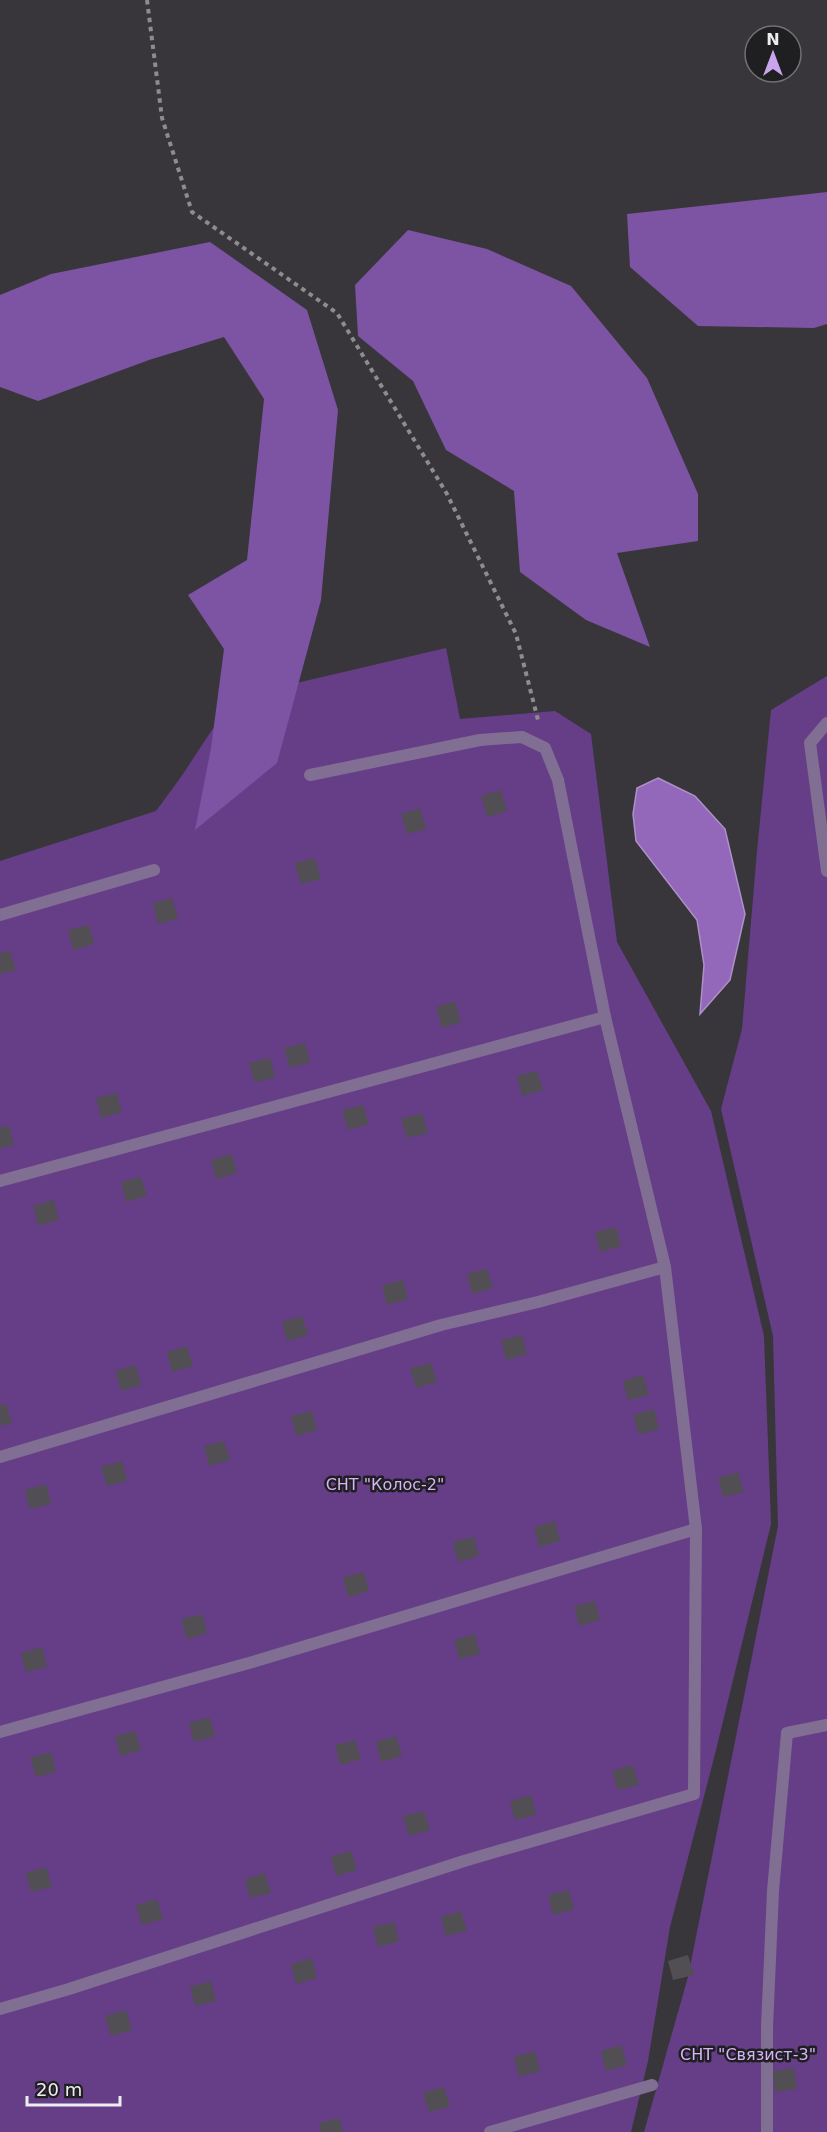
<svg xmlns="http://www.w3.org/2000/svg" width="827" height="2132" font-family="'DejaVu Sans',sans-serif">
<rect width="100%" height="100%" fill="#38363a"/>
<!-- green -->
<g fill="#663e88">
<polygon points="446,648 460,719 555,711 591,734 617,942 711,1111 764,1336 771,1524 715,1754 670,1927 648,2061 631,2132 0,2132 0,861 156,811 181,777 233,698"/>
<polygon points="827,676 827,2132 644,2132 688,1977 778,1526 773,1336 721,1109 742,1029 757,851 771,710"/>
</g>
<!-- forest -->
<g fill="#7d53a3">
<polygon points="827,192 827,324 814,328 698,326 630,267 627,214"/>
<polygon points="408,230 487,249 571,286 647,378 698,494 698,541 617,553 650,647 586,620 520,572 514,491 446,450 413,381 358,336 355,285"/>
<polygon points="210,242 307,310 338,410 321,600 277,763 195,830 211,748 224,649 188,595 247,560 264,399 224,337 149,360 38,401 0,387 0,295 51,274"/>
</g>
<!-- water -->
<polygon fill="#9368bb" stroke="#ae90ca" stroke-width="1.5" points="658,778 695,796 725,829 745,914 730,980 700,1014 704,965 697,920 636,841 633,814 637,788"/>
<!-- building -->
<g fill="#514f54">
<polygon points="501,790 507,811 487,817 481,796"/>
<polygon points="420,808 426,829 407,834 401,814"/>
<polygon points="315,858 321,879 301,884 295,863"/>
<polygon points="172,898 178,919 158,924 153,903"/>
<polygon points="89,925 94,944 73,950 68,930"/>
<polygon points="10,951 16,970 0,974 0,953"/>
<polygon points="455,1001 461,1022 442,1028 436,1007"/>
<polygon points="305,1043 310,1062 290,1068 284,1048"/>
<polygon points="270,1058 275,1077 255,1083 249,1063"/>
<polygon points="537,1071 543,1090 522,1096 517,1076"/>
<polygon points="117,1093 122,1112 101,1118 96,1098"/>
<polygon points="363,1105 369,1124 348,1130 342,1110"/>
<polygon points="422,1113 428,1133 407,1138 401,1119"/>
<polygon points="9,1125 14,1145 0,1148 0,1128"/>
<polygon points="232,1154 237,1173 216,1179 211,1160"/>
<polygon points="141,1177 147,1196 126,1202 121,1182"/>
<polygon points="54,1200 59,1220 38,1226 33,1206"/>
<polygon points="616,1227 621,1246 600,1252 595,1232"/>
<polygon points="487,1269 493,1288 472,1294 467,1274"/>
<polygon points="403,1280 408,1299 387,1305 382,1285"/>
<polygon points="302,1316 308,1335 287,1341 282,1322"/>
<polygon points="522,1335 527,1354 506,1360 501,1340"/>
<polygon points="187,1346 193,1366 172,1372 167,1352"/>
<polygon points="431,1363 437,1382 416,1388 410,1368"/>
<polygon points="136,1365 141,1385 121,1391 115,1371"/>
<polygon points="643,1375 649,1395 628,1400 623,1381"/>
<polygon points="6,1404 12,1423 0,1426 0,1405"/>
<polygon points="654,1409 659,1429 639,1435 633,1415"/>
<polygon points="312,1411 317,1430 296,1436 291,1416"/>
<polygon points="224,1441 230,1460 209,1466 204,1446"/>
<polygon points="122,1461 127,1481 107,1486 101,1467"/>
<polygon points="738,1472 744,1492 723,1497 718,1478"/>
<polygon points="46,1484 51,1504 30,1509 25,1490"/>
<polygon points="555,1521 560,1541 539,1547 534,1527"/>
<polygon points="474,1537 479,1556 458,1562 453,1542"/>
<polygon points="364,1572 369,1591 348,1597 343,1577"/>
<polygon points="595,1601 600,1620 579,1626 574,1606"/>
<polygon points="202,1614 207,1633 187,1639 181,1619"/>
<polygon points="475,1634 480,1654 459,1659 454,1640"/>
<polygon points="42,1647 47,1667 26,1672 21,1653"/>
<polygon points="210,1717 215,1736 194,1742 189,1723"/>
<polygon points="135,1731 141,1750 120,1756 115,1736"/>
<polygon points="396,1736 402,1756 381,1762 376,1742"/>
<polygon points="355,1740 361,1759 340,1765 335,1745"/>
<polygon points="51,1752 56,1772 36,1777 30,1758"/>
<polygon points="633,1765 639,1785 618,1790 612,1771"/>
<polygon points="531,1795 536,1815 515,1820 510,1801"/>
<polygon points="424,1811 430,1830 409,1836 403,1816"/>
<polygon points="351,1851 357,1870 336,1876 331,1856"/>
<polygon points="46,1867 52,1887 31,1892 26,1873"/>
<polygon points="265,1873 271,1893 250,1898 245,1879"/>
<polygon points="569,1890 574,1909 553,1915 548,1895"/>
<polygon points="157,1899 163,1919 142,1925 136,1905"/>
<polygon points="461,1911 467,1931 446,1936 441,1917"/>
<polygon points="394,1922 399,1941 378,1947 373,1927"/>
<polygon points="688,1955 694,1975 673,1980 668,1961"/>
<polygon points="312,1958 317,1978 296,1984 291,1964"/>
<polygon points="211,1981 216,2001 195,2006 190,1987"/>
<polygon points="126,2010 132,2030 111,2036 105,2016"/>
<polygon points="621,2045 627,2065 606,2071 601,2051"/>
<polygon points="535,2051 540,2071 519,2077 514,2057"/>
<polygon points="794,2068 797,2089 775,2092 773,2071"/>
<polygon points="444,2087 450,2107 429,2112 423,2093"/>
<polygon points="339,2118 343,2132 321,2132 319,2123"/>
</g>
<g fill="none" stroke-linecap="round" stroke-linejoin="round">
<!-- path -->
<polyline stroke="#8d8c8f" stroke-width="4" stroke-dasharray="4.5 4.5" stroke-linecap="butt" points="147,0 162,118 192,212 337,313 447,494 516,634 538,720"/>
<!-- lane -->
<g stroke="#806f93" stroke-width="12">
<polyline points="827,723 810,743 827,871"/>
<polyline points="0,915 154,870"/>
<polyline points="0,1181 605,1017"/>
<polyline points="0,1457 441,1325 538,1302 665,1267"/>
<polyline points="0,1732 249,1663 696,1529"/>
<polyline points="0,2009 69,1989 464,1861 694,1794 696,1529 665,1267 605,1017 558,780 545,748 522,737 480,740 310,775"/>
<polyline points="490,2132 652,2085"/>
<polyline points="767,2132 767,2027 773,1891 787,1733 827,1725"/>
</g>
</g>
<g text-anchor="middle" stroke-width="5" stroke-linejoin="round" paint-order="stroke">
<!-- park labels -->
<g font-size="16" fill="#d4b5f6" stroke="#1f1e20">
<text x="385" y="1490">СНТ "Колос-2"</text>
<text x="748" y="2060">СНТ "Связист-3"</text>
</g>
</g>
<!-- north arrow -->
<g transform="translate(773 54)"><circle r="28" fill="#1f1e20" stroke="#717072" stroke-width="1.5"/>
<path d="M0-4.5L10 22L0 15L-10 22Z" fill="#c9a5ee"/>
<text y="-9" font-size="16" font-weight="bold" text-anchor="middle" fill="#edecee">N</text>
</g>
<!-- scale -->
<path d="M27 2096v9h93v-9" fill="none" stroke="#edecee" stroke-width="3"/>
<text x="36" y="2096" font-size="18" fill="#edecee" stroke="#1f1e20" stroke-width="4.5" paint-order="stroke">20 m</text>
</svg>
